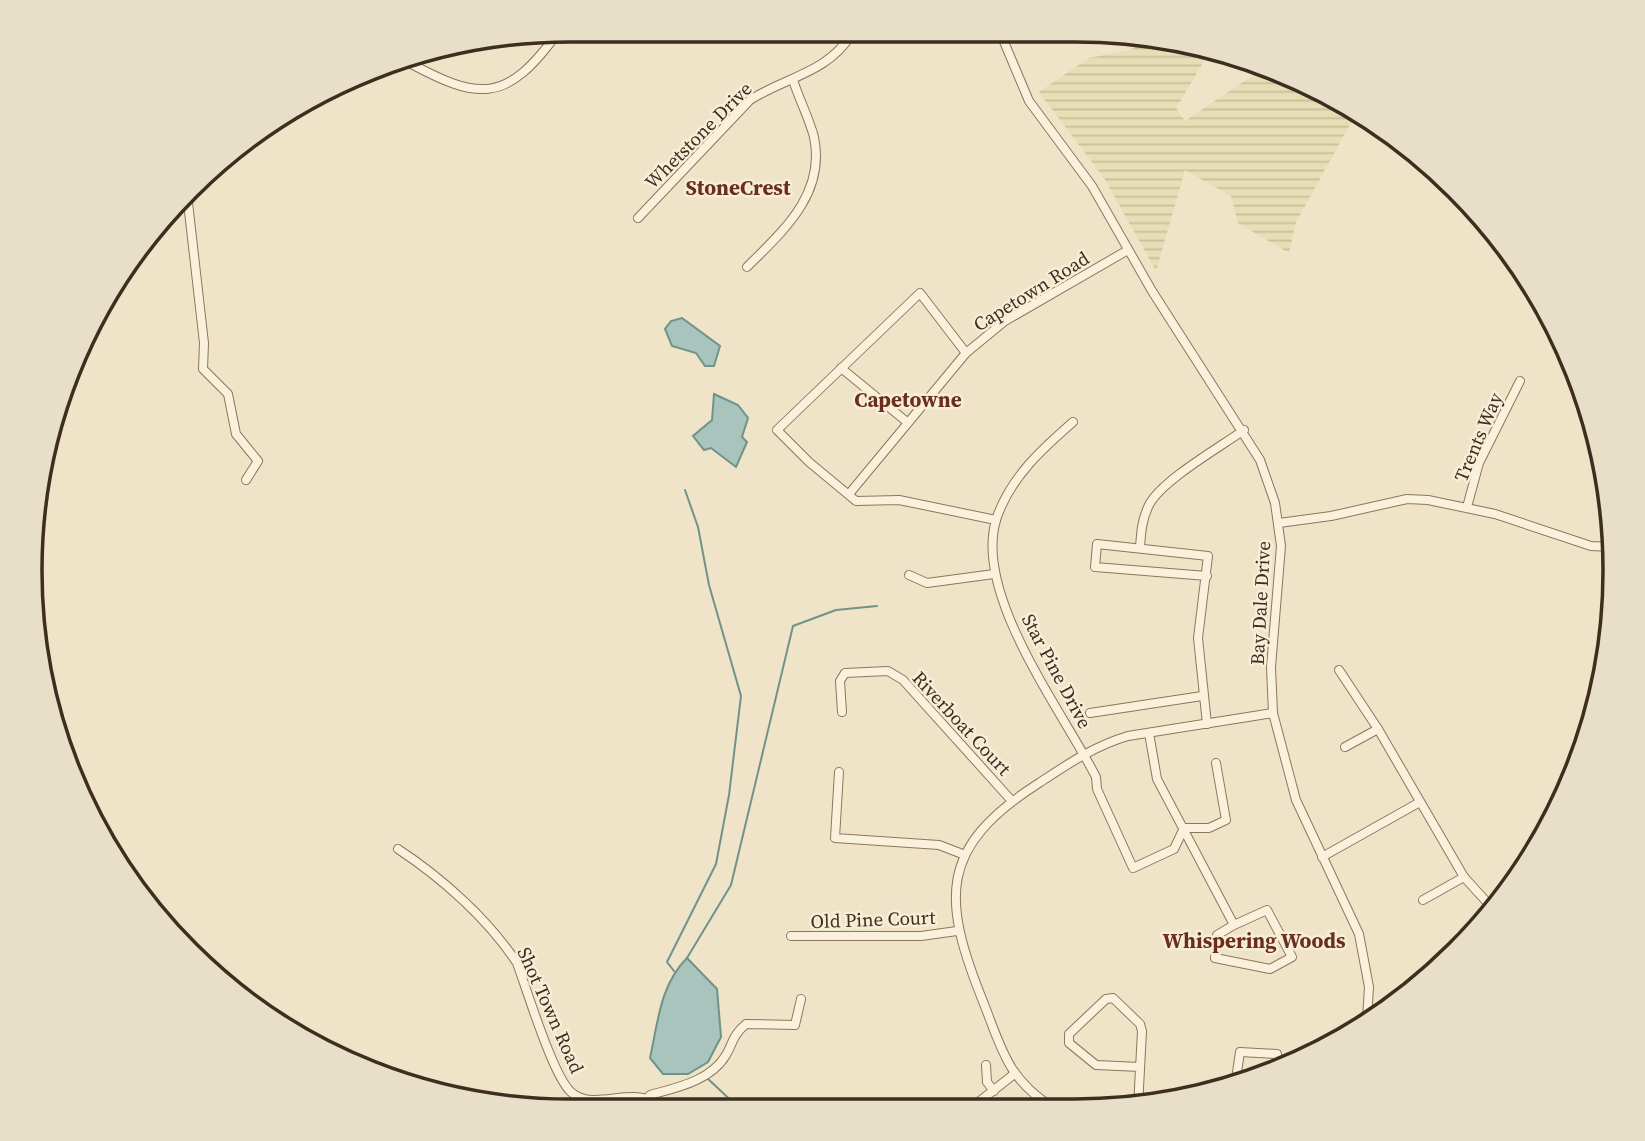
<svg xmlns="http://www.w3.org/2000/svg" width="1645" height="1141" font-family="'Source Serif 4',serif">
<defs>
<pattern id="farmland-rules" width="6" height="5" patternUnits="userSpaceOnUse" patternTransform="scale(1.75)"><rect width="6" height="5" fill="#e6deb5"/><path d="M0 2.5h6" fill="none" stroke="#c6bf9b"/></pattern>
</defs>
<rect width="100%" height="100%" fill="#f0e4c8"/>
<!-- farmland -->
<polygon fill="url(#farmland-rules)" points="1148,40 1180,40 1210,51 1176,108 1185,121 1261,70 1345,102 1357,112 1296,222 1289,253 1238,223 1231,196 1185,170 1156,271 1104,178 1039,92 1089,58 1130,50"/>
<!-- water -->
<g fill="#a9c4bc" stroke="#6f938a" stroke-width="2">
<polygon points="682,318 720,346 714,366 705,366 696,353 672,346 665,329 671,321"/>
<polygon points="714,394 738,405 748,418 742,437 747,442 736,467 711,448 704,450 693,436 712,420"/>
<path d="M 687,958 L 717,989 L 721,1037 L 708,1062 L 688,1074 L 663,1074 L 650,1058 C 658,1022 660,985 687,958 Z"/>
</g>
<g fill="none" stroke-linecap="round" stroke-linejoin="round">
<!-- stream -->
<g stroke="#6f938a" stroke-width="2">
<polyline points="687,958 731,885 793,626 836,610 877,606"/>
<polyline points="674,971 667,962 716,864 729,795 741,696 709,585 698,527 685,490"/>
<polyline points="706,1077 740,1109"/>
</g>
<!-- minor casing -->
<g stroke="#8d765c" stroke-width="10">
<g id="minor">
<polyline points="1002,37 1029,101 1092,186 1152,291 1260,460 1275,503 1281,546 1271,667 1273,713 1296,800 1359,934 1369,987 1367,1019"/>
<path d="M 404,60 C 479,101 506,105 559,31"/>
<polyline points="187,194 204,343 203,369 228,394 236,434 258,461 246,480"/>
<path d="M 638,218 L 750,100 C 786,77 827,73 851,35"/>
<path d="M 747,267 C 783,231 826,194 814,137 C 809,118 799,99 793,80"/>
<polyline points="966,353 920,293 777,430 809,462 856,501 899,500 996,520"/>
<polyline points="841,368 907,422"/>
<path d="M 1073,422 C 1042,449 1011,477 997,517 C 971,592 1063,712 1096,777 L 1097,789 L 1133,868 L 1174,849 L 1184,828"/>
<polyline points="849,494 966,353 1005,321 1128,250"/>
<polyline points="1467,507 1479,463 1520,381"/>
<polyline points="1279,523 1331,516 1407,499 1428,500 1495,514 1591,546 1612,547"/>
<path d="M 1140,548 C 1141,532 1142,519 1149,505 C 1161,481 1220,447 1244,430"/>
<polyline points="909,575 927,583 994,574"/>
<polyline points="1207,576 1095,567 1097,544 1208,556 1198,638 1207,724"/>
<polyline points="1339,670 1378,729 1464,877 1494,910"/>
<polyline points="842,712 840,681 845,673 888,671 903,680 1011,800"/>
<polyline points="1090,713 1202,696"/>
<polyline points="1149,733 1157,779 1234,925 1217,935 1215,958 1270,969 1292,957 1267,910 1234,925"/>
<polyline points="1345,747 1378,729"/>
<polyline points="839,772 835,838 939,845 965,855"/>
<polyline points="1184,828 1209,828 1226,820 1216,763"/>
<path d="M 398,849 C 442,878 488,919 517,963 C 527,990 553,1076 571,1092 C 595,1114 638,1081 663,1109"/>
<polyline points="1322,857 1420,802"/>
<polyline points="1423,900 1464,877"/>
<polyline points="791,936 921,936 957,931"/>
<polyline points="986,1065 987,1082 994,1091"/>
<polyline points="1236,1079 1240,1052 1277,1054 1278,1066"/>
<path d="M 646,1100 L 650,1095 C 675,1088 711,1081 726,1055 C 734,1041 732,1036 746,1024 L 795,1025 L 801,999"/>
<path d="M 1052,1107 C 1008,1079 1002,1050 984,1004 C 942,900 937,848 1039,783 C 1068,764 1094,746 1128,736 L 1273,713"/>
<polyline points="1138,1107 1142,1031 1140,1024 1113,998 1106,999 1069,1034 1069,1043 1096,1065 1140,1067"/>
<polyline points="971,1108 1013,1075"/>
</g>
</g>
<!-- minor -->
<use href="#minor" stroke="#faf1dc" stroke-width="8"/>
</g>
<g text-anchor="middle" stroke-width="5" stroke-linejoin="round" paint-order="stroke">
<!-- street labels -->
<g font-size="19" fill="#3d2e20" stroke="#f7eed8">
<text transform="translate(698 135) rotate(-45)" y="7">Whetstone Drive</text>
<text transform="translate(1031 291) rotate(-32)" y="7">Capetown Road</text>
<text transform="translate(1478 437) rotate(-67)" y="7">Trents Way</text>
<text transform="translate(1260 603) rotate(-87)" y="7">Bay Dale Drive</text>
<text transform="translate(1057 671) rotate(62)" y="7">Star Pine Drive</text>
<text transform="translate(962 723) rotate(47)" y="7">Riverboat Court</text>
<text transform="translate(873 919) rotate(-2)" y="7">Old Pine Court</text>
<text transform="translate(551 1010) rotate(66)" y="7">Shot Town Road</text>
</g>
<!-- neighbourhood labels -->
<g font-size="21" font-weight="bold" fill="#6b2e1e" stroke="#f7eed8">
<text x="738" y="195">StoneCrest</text>
<text x="908" y="407">Capetowne</text>
<text x="1254" y="948">Whispering Woods</text>
</g>
</g>
<!-- crop -->
<path d="M0 0H1645V1141H0ZM570 42H1075A528 528 0 0 1 1603 570V571A528 528 0 0 1 1075 1099H570A528 528 0 0 1 42 571V570A528 528 0 0 1 570 42Z" fill="#e8dfc9" fill-rule="evenodd"/>
<path fill="none" stroke="#3d2e20" stroke-width="3.5" d="M570 42H1075A528 528 0 0 1 1603 570V571A528 528 0 0 1 1075 1099H570A528 528 0 0 1 42 571V570A528 528 0 0 1 570 42Z"/>
</svg>
